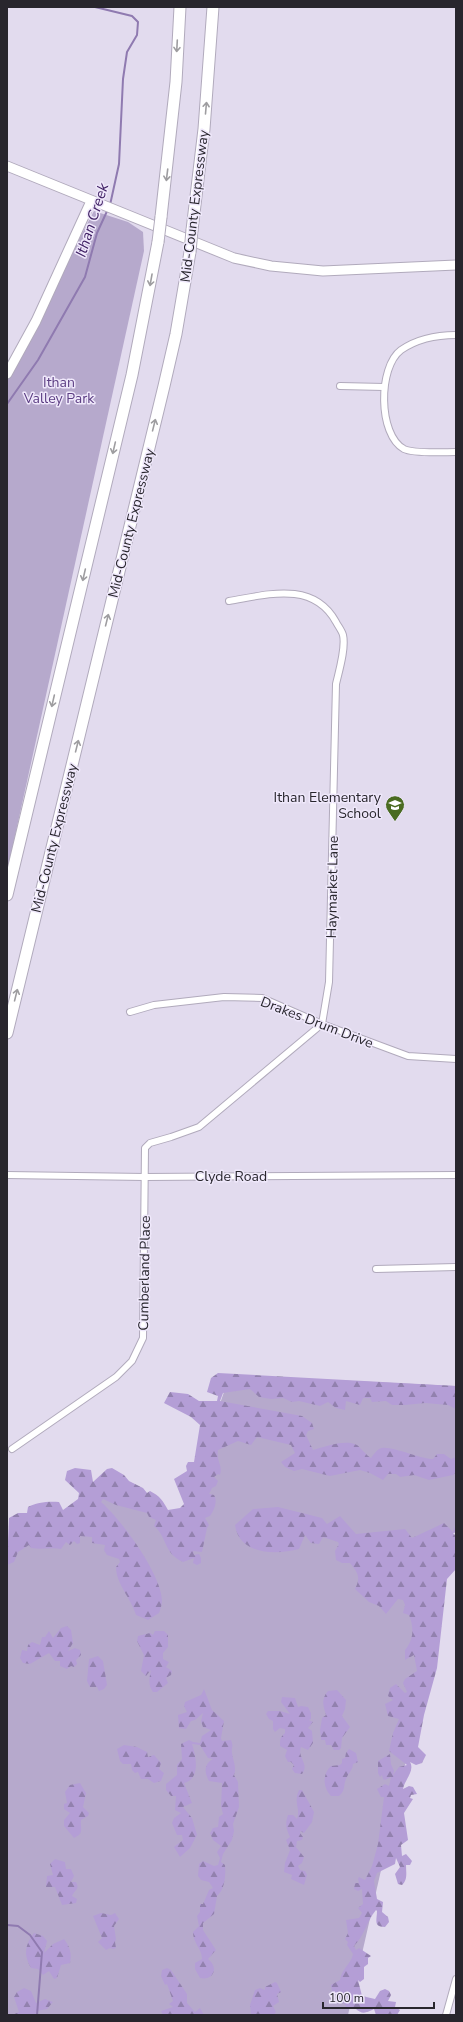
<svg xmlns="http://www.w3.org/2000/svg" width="463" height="2022" font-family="'Nunito Sans',sans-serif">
<defs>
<pattern id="forest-firs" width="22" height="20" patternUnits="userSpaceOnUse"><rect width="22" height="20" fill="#b49ed6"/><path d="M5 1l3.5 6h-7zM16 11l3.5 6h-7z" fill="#9281ae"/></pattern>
</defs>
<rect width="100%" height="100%" fill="#e2dbee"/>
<!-- green -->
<g fill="#b6a9cc">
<polygon points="94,211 128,222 143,232 144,251 7,872 7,374"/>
<polygon points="230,1375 456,1386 456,1532 453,1533 426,1673 348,2015 7,2015 7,1555 100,1486 181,1515"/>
</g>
<!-- forest -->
<g fill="url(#forest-firs)">
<path d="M 218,1373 L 456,1386 L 456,1409 L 448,1405 L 425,1403 L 405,1405 L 392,1405 L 386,1401 L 372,1402 L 370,1398 L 363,1398 L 360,1405 L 346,1401 L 345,1410 L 336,1408 L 328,1402 L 320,1406 L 299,1401 L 292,1402 L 283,1398 L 271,1399 L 259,1397 L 250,1389 L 223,1393 L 220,1401 L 302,1416 L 312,1423 L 314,1429 L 308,1431 L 306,1435 L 313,1450 C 325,1447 344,1439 357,1445 C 361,1448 366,1455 371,1458 C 373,1455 376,1451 379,1449 C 387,1443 419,1459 433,1459 L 437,1454 L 444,1454 L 451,1459 L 456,1457 L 456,1472 L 453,1475 L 429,1480 L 414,1475 L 400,1477 L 396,1474 L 388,1474 L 383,1480 L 370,1473 L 360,1470 L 330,1476 L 302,1469 L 294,1471 L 285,1467 L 281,1462 L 295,1453 L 291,1445 L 257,1437 L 251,1445 L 238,1441 L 218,1450 C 216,1462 223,1464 220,1475 L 218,1474 L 214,1477 L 218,1481 L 216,1486 L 212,1488 L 209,1494 L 214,1495 C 218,1501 214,1511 210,1516 L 205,1518 L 209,1525 L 207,1528 L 202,1552 L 193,1551 L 194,1555 L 199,1554 L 201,1558 L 201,1563 L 197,1565 L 193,1563 L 194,1558 L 183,1562 C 163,1553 168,1538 154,1526 L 156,1520 L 149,1517 L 147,1513 L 116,1505 L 103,1499 L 101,1502 C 121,1519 162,1575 162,1601 C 162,1605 160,1610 159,1613 L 148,1620 L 136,1615 C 131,1598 116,1584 116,1567 L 120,1562 L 119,1559 L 107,1555 L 104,1550 L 105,1545 L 92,1543 L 92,1537 L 80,1536 L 80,1543 L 77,1544 L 74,1541 L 70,1545 L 66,1542 L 61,1549 C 51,1547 42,1550 31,1548 L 29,1545 L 18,1552 L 14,1562 L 7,1565 L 9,1518 L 18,1513 L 27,1513 L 28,1507 C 36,1502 50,1501 59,1502 L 63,1510 L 78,1499 L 79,1493 L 65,1480 L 67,1471 L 75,1468 L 91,1470 L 93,1482 L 107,1469 L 112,1468 L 124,1475 L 129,1481 L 143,1488 L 147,1493 L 150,1491 C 160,1496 163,1501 168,1510 L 180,1508 L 184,1504 L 174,1479 L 187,1471 L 186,1466 L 188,1462 L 194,1462 L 200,1425 L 191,1417 L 164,1403 L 170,1392 L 188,1394 L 199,1401 L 217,1401 L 218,1396 L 207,1392 L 211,1378 Z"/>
<path d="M 278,1507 L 322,1518 L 327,1524 L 340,1516 L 356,1534 L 405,1529 L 412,1538 L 444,1523 L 453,1532 L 456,1524 L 456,1532 L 453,1533 L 456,1536 L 456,1569 L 447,1579 L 437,1668 L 424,1715 L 418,1747 L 426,1755 L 422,1763 L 416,1765 L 410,1762 C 415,1771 405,1779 403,1789 L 409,1786 L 413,1787 L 417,1794 L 411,1795 L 410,1798 L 413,1799 L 404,1813 L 408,1840 L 401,1845 L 402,1856 L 406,1854 L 412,1861 L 410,1865 L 406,1865 C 406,1872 408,1880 402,1885 L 398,1884 L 395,1874 L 400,1867 L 396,1858 L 395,1864 L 377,1873 L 374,1881 L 377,1899 L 383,1902 L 382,1912 L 388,1917 L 389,1922 L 385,1927 C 373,1927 377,1920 377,1911 L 376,1910 C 366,1922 365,1935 354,1946 L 356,1950 L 359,1948 L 371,1956 L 368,1958 L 368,1964 L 364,1967 L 364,1979 L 360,1982 L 358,1980 L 362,1996 L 375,1999 L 380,1991 L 385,1989 L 389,1991 L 391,1995 L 388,2001 L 396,2002 L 395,2007 L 400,2010 L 397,2015 L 376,2015 L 374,2009 C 366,2013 362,2015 355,2008 L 347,2008 L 344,2003 L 332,1991 L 331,1985 L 340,1980 C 342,1968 351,1964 353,1954 L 347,1945 L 348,1942 L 345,1939 L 348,1933 L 346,1920 L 359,1918 L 362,1913 L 358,1908 L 363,1904 L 362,1889 L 358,1891 L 354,1889 L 355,1883 L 359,1883 L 358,1879 L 359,1877 L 365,1880 L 372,1866 L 378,1844 L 384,1797 L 381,1797 L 377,1789 L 385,1784 L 389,1786 L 391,1777 L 385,1780 L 383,1779 L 382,1775 L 380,1777 L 378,1773 L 378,1761 L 390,1754 L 391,1764 L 394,1771 L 393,1775 L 399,1767 L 407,1765 L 389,1751 L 393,1733 L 399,1719 L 388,1716 L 385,1704 L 393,1700 L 388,1696 L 390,1688 L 396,1684 L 405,1693 L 407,1692 L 403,1683 L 405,1679 L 417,1671 L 414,1655 L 405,1660 L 405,1650 C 414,1639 414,1628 409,1615 L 403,1613 L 405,1605 L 403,1600 L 398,1599 L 386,1614 L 379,1606 L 369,1602 L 355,1589 C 361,1577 358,1573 350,1563 L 342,1563 L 336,1560 L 335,1551 L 339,1544 L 338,1542 L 323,1537 L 319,1544 L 311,1543 L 305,1535 L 299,1549 C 276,1555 239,1555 235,1525 L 253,1509 Z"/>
<polygon points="67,1626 71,1630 73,1643 68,1651 75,1648 80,1650 81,1655 76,1660 77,1664 74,1667 71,1666 67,1669 60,1666 60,1661 55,1661 49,1653 30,1664 23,1663 20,1658 22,1650 27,1651 28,1645 32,1642 40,1645 42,1637 45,1637 49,1631 53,1638 61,1628"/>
<path d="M 155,1631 L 164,1631 L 168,1635 L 168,1647 L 163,1653 L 163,1659 L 169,1662 L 166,1667 L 172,1671 L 171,1675 L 166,1678 L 168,1683 L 157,1692 L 153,1692 C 148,1685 149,1679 151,1670 L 146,1676 L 141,1671 L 144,1655 L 137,1641 L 138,1636 L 150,1633 L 153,1635 Z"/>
<polygon points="98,1656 103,1661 107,1685 104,1689 99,1691 97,1687 90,1687 87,1681 89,1659"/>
<path d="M 204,1689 L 212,1710 L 224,1721 L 221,1738 L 222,1741 L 231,1740 C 234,1747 231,1747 232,1753 C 233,1761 237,1767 234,1775 L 238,1782 L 239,1807 L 233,1824 L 234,1831 L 232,1840 L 223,1854 L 221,1862 L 225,1865 C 226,1874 225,1890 217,1896 L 214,1914 L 203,1923 L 203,1930 L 216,1950 L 208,1959 C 219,1967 214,1981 200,1978 L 195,1969 L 195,1963 L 202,1959 C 202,1949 193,1943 193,1932 L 199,1926 L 197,1916 L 200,1912 L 200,1904 L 203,1904 L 209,1890 L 213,1888 L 209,1882 L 201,1880 L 198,1876 L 199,1864 L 203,1861 L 214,1866 L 218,1865 L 220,1858 L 217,1852 L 221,1846 L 213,1840 L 210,1833 L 213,1828 L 218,1827 L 219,1817 L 223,1814 L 221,1806 L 222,1783 L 209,1781 C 204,1772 204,1764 213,1759 L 208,1758 L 200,1745 L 192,1744 C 196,1756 201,1779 184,1783 L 192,1803 L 183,1807 L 192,1818 L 197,1835 L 190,1848 L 180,1857 L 174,1847 L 183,1840 L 182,1835 L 177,1835 L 172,1823 L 174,1818 L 181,1813 L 175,1810 L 176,1796 L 171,1796 L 166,1790 L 166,1784 L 177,1775 L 177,1765 L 182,1759 L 181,1744 L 189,1740 L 193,1742 L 200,1743 L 202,1736 L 211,1730 L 203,1727 L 201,1721 L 203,1713 L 195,1720 L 191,1721 L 186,1729 L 179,1728 L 178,1715 L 187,1712 L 184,1706 L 185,1702 L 201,1695 Z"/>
<path d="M 337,1690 L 346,1700 L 345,1709 L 342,1716 L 350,1727 L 342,1738 L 341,1748 L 339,1750 L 334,1750 L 331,1745 L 326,1745 L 325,1740 L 321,1740 L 320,1730 L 322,1718 L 326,1715 C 324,1707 320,1700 328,1691 Z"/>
<path d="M 282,1697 L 295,1698 L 298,1707 L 301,1706 L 308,1707 L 311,1713 L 311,1719 L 309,1720 L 313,1722 L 308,1728 L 312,1731 L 313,1743 L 308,1750 L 301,1747 C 297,1758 310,1764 302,1774 L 295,1773 L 292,1769 L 294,1765 L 291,1762 L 288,1762 L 285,1756 L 287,1750 L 280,1746 C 280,1740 280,1737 285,1733 L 285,1729 L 280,1728 L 275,1732 L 273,1729 L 273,1721 L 269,1719 L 266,1714 L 268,1711 L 280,1711 L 290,1714 L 281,1702 Z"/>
<polygon points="124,1745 137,1747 147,1752 148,1757 154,1755 161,1763 159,1769 164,1773 161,1781 154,1783 148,1779 141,1779 138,1772 135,1773 132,1770 131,1764 123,1764 120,1761 117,1749"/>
<path d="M 349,1749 L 356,1753 L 358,1762 L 353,1764 C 353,1770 348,1773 346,1779 C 343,1786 346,1790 339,1796 L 331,1796 C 323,1788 322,1774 331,1766 L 340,1765 L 342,1763 L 342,1759 L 345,1758 L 346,1753 Z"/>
<path d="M 80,1783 L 86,1793 L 83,1807 L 89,1813 L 88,1816 L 81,1820 C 80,1828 85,1833 74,1838 L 64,1826 L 64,1820 L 70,1813 L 64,1809 L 64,1804 L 67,1803 L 65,1792 L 70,1785 Z"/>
<path d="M 299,1790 L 302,1790 L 314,1812 L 312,1822 L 304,1833 L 300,1831 L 300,1833 L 303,1837 L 302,1840 L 297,1841 L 296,1847 L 304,1857 L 302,1863 L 298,1866 L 300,1870 L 305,1871 L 307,1875 L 304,1885 L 291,1879 L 292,1875 L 284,1872 L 285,1863 L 290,1850 L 286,1840 L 290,1837 C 286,1829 285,1823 288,1815 L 293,1815 L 297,1819 C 301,1808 293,1803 299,1790 Z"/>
<path d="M 55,1859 L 65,1862 L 66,1869 L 71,1869 L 74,1876 L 71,1882 L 76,1882 C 80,1890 75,1889 72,1896 L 77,1899 L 76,1903 L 62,1905 L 55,1887 L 46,1887 L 47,1876 L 53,1875 L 50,1864 Z"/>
<polygon points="101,1913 111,1915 115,1913 119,1919 114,1926 116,1939 115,1942 116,1948 113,1949 110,1948 106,1950 98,1942 102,1938 93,1916"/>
<path d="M 34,1933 L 43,1936 L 47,1941 L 44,1953 L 53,1944 L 64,1939 C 70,1947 72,1954 70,1963 L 61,1965 L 57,1978 L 54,1979 L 49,1971 L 43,1975 L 38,1969 L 31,1968 C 23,1954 25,1945 34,1933 Z"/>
<polygon points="167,1968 171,1970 187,1994 187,2003 195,2012 200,2008 204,2015 163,2015 161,2011 173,2007 169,2004 173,2001 167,1984 165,1985 161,1976 162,1970"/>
<polygon points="275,1982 277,1983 281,1992 277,1994 279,2002 273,2006 276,2012 274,2015 251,2015 250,2005 255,1990 260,1988 265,1990 265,1987"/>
<polygon points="24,1988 31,1991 36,2003 45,1999 53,2002 47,2009 37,2011 35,2015 12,2015 19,2012 14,1997 17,1992"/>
</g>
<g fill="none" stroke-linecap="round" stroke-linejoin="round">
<!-- stream -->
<g stroke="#8f7ab0" stroke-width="2">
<polyline points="95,7 132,16 138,22 137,35 127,52 123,79 119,164 110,205"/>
<polyline points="7,404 38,360 85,277 97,233 108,209"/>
<polyline points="7,1925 18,1926 30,1935 42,1952 37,2015"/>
</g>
<!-- street casing -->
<g stroke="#b1aabc" stroke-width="8">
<g id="street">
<path d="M 456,335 C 437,335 417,339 401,350 C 378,367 378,435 404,449 C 414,454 444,452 456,452"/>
<polyline points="340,386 384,387"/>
<polyline points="130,1012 154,1005 224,997 262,998 322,1024 408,1056 456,1059"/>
<polyline points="7,1175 145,1177 456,1175"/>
<polyline points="376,1269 456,1267"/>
<path d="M 12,1449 L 116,1377 L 132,1361 L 143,1338 L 145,1148 L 150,1143 L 171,1137 L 199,1127 L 322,1024 L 329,982 L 336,684 C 339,671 346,648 343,635 C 342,631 338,626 336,622 C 313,580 266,595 229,601"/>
<polyline points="446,2015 456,1979"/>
</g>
</g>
<!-- secondary casing -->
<g stroke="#b1aabc" stroke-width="11">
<g id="secondary">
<polyline points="7,166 234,258 271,266 323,271 456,265"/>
<polyline points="7,374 36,321 91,201"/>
</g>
</g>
<!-- highway casing -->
<g stroke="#b1aabc" stroke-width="13">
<g id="highway">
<polyline points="161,217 176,82 180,7"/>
<polyline points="192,230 204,129 213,7"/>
<polyline points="7,895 132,375 158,242"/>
<polyline points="7,1033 164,386 176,334 190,252"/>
</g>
</g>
<!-- street -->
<use href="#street" stroke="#fff" stroke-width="6"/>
<!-- secondary -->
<use href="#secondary" stroke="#fff" stroke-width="9"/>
<!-- highway -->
<use href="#highway" stroke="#fff" stroke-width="11"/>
<!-- highway-bridge casing -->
<g stroke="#b1aabc" stroke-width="13" stroke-linecap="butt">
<g id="highway-bridge">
<polyline points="158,242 161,217"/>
<polyline points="190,252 192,230"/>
</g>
</g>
<!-- highway-bridge -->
<use href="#highway-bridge" stroke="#fff" stroke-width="11"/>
</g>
<!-- one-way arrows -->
<defs><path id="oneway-shaft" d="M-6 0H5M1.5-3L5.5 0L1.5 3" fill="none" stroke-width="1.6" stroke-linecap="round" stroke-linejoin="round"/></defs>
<g stroke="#9e9da0">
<use href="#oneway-shaft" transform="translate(177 46) rotate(93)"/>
<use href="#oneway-shaft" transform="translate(206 108) rotate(-85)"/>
<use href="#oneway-shaft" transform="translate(167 175) rotate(97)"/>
<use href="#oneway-shaft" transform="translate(151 280) rotate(100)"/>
<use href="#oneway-shaft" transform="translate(154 425) rotate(-76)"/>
<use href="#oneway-shaft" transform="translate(114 448) rotate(103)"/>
<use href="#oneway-shaft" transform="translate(84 575) rotate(103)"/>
<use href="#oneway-shaft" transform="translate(107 620) rotate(-76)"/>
<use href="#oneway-shaft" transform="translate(53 701) rotate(103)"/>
<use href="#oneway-shaft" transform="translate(77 746) rotate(-76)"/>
<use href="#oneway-shaft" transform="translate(16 995) rotate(-76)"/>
</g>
<!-- icons -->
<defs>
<g id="school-pin" transform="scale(1)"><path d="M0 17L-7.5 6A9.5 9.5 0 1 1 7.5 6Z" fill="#4a6b21" stroke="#efe8fb"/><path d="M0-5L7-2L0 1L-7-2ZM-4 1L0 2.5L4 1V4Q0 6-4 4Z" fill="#fff"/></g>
</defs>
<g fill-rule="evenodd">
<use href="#school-pin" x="395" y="805"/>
</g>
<g text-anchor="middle" stroke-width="3" stroke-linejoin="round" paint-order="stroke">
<!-- street labels -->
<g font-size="14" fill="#28262d" stroke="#efe8fb">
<text transform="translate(194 206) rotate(-83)" y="5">Mid-County Expressway</text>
<text transform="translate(131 523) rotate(-76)" y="5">Mid-County Expressway</text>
<text transform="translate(54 838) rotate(-76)" y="5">Mid-County Expressway</text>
<text transform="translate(332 887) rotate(-89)" y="5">Haymarket Lane</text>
<text transform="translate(317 1022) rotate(21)" y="5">Drakes Drum Drive</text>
<text x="231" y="1181">Clyde Road</text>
<text transform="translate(144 1273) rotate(-89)" y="5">Cumberland Place</text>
</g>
<!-- park labels -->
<g font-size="14" fill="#5c3e83" stroke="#efe8fb">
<text x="59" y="387">Ithan<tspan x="59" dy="16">Valley Park</tspan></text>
</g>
<!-- poi labels -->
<g font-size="14" fill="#28262d" stroke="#efe8fb" text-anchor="end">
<text x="381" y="802">Ithan Elementary<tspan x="381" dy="16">School</tspan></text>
</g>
<!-- water labels -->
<g font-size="15" font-style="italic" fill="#412265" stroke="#efe8fb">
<text transform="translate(92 220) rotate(-72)" y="5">Ithan Creek</text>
</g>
</g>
<!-- border -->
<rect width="463" height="2022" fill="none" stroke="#28262d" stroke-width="16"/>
<!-- scale -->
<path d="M323 2002v6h111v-6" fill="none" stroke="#28262d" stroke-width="2"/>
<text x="329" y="2002" font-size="12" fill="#28262d" stroke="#efe8fb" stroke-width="3" paint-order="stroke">100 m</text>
</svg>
